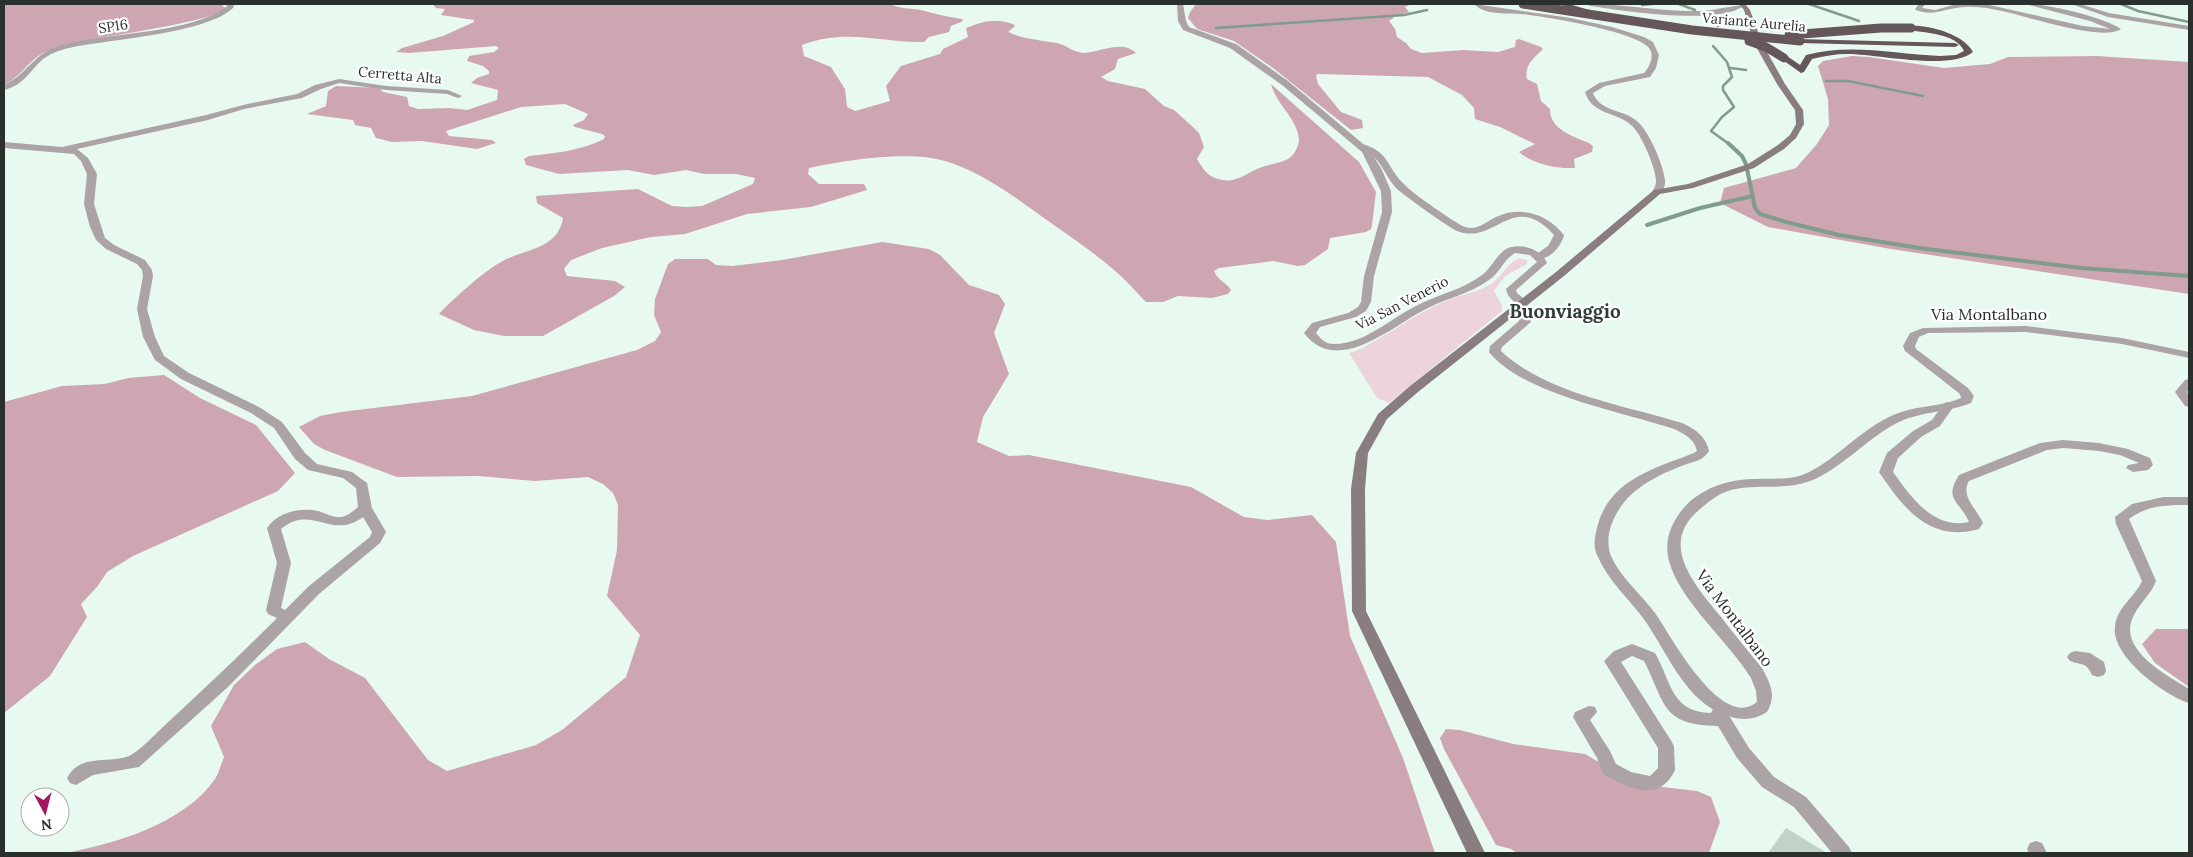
<svg xmlns="http://www.w3.org/2000/svg" width="2193" height="857" font-family="Lora,serif">
<rect width="100%" height="100%" fill="#e8faef"/>
<!-- green -->
<path fill="#edd3da" d="M 1519,258 L 1527,260 L 1527,264 L 1505,276 L 1494,291 L 1502,305 L 1502,311 L 1389,403 L 1377,398 L 1349,353 C 1358,351 1366,346 1373,342 C 1396,329 1417,314 1441,303 C 1457,295 1475,294 1491,284 C 1502,277 1506,264 1519,258 Z"/>
<!-- forest -->
<g fill="#cda6b2">
<path d="M 4,4 L 221,4 L 225,8 C 211,18 194,20 178,24 C 138,33 96,36 56,48 C 28,56 27,73 4,85 Z"/>
<path d="M 432,4 L 890,4 C 900,9 910,8 921,10 C 935,14 948,17 962,19 L 963,21 L 951,26 L 949,32 L 929,37 L 924,42 C 879,43 848,28 802,45 L 804,56 L 831,67 L 845,89 L 847,107 L 855,111 L 890,101 L 886,86 L 901,66 L 940,54 L 943,49 L 968,37 L 966,28 C 985,21 993,18 1013,24 L 1015,26 L 1008,32 C 1023,39 1041,40 1057,43 C 1066,45 1073,52 1083,53 C 1099,53 1122,39 1136,53 L 1118,59 L 1115,69 L 1101,77 L 1108,81 L 1145,89 L 1164,106 L 1174,110 L 1194,128 L 1199,133 L 1204,147 L 1197,159 C 1204,171 1209,178 1223,180 C 1237,183 1250,171 1262,167 C 1271,164 1281,163 1288,159 C 1294,156 1299,146 1299,139 C 1297,118 1276,104 1271,84 L 1359,162 L 1376,192 L 1372,225 L 1371,229 L 1366,232 L 1330,238 L 1328,249 L 1305,265 L 1298,266 L 1273,261 L 1219,268 L 1214,271 C 1218,281 1226,282 1231,290 L 1228,294 L 1212,298 L 1178,296 L 1163,302 L 1146,302 C 1136,292 1126,280 1114,270 C 1092,251 1068,235 1044,218 C 1013,196 982,172 945,161 C 910,150 844,160 809,168 L 808,174 L 819,184 L 864,184 L 867,190 L 811,207 L 747,214 L 685,234 L 651,237 L 602,248 L 571,260 L 564,269 L 567,276 L 615,281 L 625,287 L 614,296 L 543,336 L 504,336 L 474,330 L 439,314 C 451,301 485,270 501,262 C 523,249 558,250 563,218 L 537,203 L 536,196 L 638,189 L 672,206 L 687,207 L 702,206 L 753,184 L 755,178 L 736,174 L 704,174 L 686,170 L 654,175 L 628,170 L 559,174 L 526,165 L 524,159 L 529,156 C 554,153 581,151 604,139 L 605,136 L 602,134 L 575,127 L 573,125 L 584,120 L 588,114 L 565,104 L 521,107 L 446,131 L 449,136 L 492,140 L 496,143 L 477,149 L 422,141 L 392,142 L 376,138 L 371,128 L 355,125 L 353,120 L 307,114 L 326,106 L 328,91 L 336,86 L 379,88 L 383,92 L 407,97 L 409,106 L 418,109 L 450,108 L 467,110 L 497,100 L 498,90 L 471,83 L 477,78 L 489,74 L 489,71 L 483,66 L 467,61 L 469,56 L 494,52 L 499,48 L 496,46 L 409,53 L 396,52 L 402,48 L 443,36 L 474,22 L 474,20 L 441,15 L 445,9 L 436,8 Z"/>
<path d="M 1196,4 L 1412,4 L 1405,7 L 1409,12 L 1396,16 L 1389,21 L 1395,29 L 1397,37 L 1406,43 L 1411,49 L 1422,53 L 1463,50 L 1498,52 L 1515,47 L 1516,40 L 1519,39 L 1541,47 L 1543,49 C 1534,58 1524,65 1527,79 L 1537,84 L 1541,101 L 1550,109 C 1550,130 1573,136 1589,143 L 1593,146 L 1592,152 L 1574,159 L 1575,168 C 1556,169 1533,164 1519,152 L 1535,144 L 1500,127 L 1475,119 L 1474,108 L 1462,95 L 1428,77 L 1318,74 L 1316,76 L 1318,84 L 1341,112 L 1362,120 L 1363,128 L 1351,130 L 1273,68 L 1244,48 L 1234,41 L 1197,29 L 1188,18 L 1190,12 Z"/>
<polygon points="1852,56 1869,57 1944,68 1990,64 2008,57 2097,56 2189,62 2189,294 1891,249 1768,227 1720,203 1724,188 1796,168 1817,144 1829,125 1828,99 1818,66 1823,61"/>
<path d="M 882,242 L 929,249 L 940,255 L 969,285 L 999,295 L 1005,304 L 994,333 L 1009,374 L 983,417 L 977,442 L 1009,456 L 1029,455 L 1191,487 L 1244,517 L 1267,520 L 1312,515 L 1336,542 L 1350,636 L 1403,758 L 1435,853 L 65,853 C 115,844 185,823 215,779 C 219,773 221,764 224,757 L 211,726 L 234,685 L 255,665 L 277,649 L 305,642 L 329,659 L 365,678 L 428,760 L 447,771 L 536,745 L 562,730 L 626,677 L 640,635 L 607,596 L 617,550 L 618,505 L 613,493 L 603,484 L 588,477 L 535,481 L 478,476 L 397,477 L 325,450 L 314,444 L 299,427 L 320,416 L 341,412 L 472,396 L 637,350 L 655,341 L 661,332 L 654,315 L 655,299 L 668,264 L 675,259 L 708,259 L 716,265 L 732,266 L 782,260 Z"/>
<polygon points="164,375 200,398 256,425 295,473 278,491 133,556 107,572 97,587 81,604 87,617 50,676 4,713 4,402 62,386 105,384 128,378"/>
<polygon points="2156,629 2189,629 2189,687 2155,663 2142,644"/>
<polygon points="1446,729 1460,730 1513,744 1585,754 1637,784 1697,791 1711,797 1720,822 1709,853 1517,853 1511,849 1496,845 1444,749 1440,738"/>
</g>
<g fill="none" stroke-linecap="round" stroke-linejoin="round">
<!-- stream-far1 -->
<g stroke="#809c8c" stroke-width="2.5">
<polyline points="1679,4 1695,10"/>
<polyline points="1809,4 1859,21"/>
<polyline points="2121,4 2138,11 2189,22"/>
<polyline points="1642,5 1652,4"/>
<polyline points="1703,14 1718,26"/>
<polyline points="1216,28 1404,15 1427,10"/>
<polyline points="1713,46 1727,62 1732,77 1723,86 1723,90 1734,107 1722,117 1711,131 1729,144"/>
<polyline points="1731,68 1746,70"/>
<polyline points="1826,81 1848,81 1923,96"/>
</g>
<!-- stream -->
<g stroke="#809c8c" stroke-width="4">
<polyline points="1728,143 1742,156 1746,164 1755,208 1760,214 1786,222 1839,235 1919,248 2081,268 2189,276"/>
<polyline points="1647,225 1700,208 1753,196"/>
</g>
</g>
<!-- building -->
<polygon fill="#c1d2c8" points="1786,828 1827,853 1768,853"/>
<g fill="none" stroke-linecap="round" stroke-linejoin="round">
<!-- minor -->
<g fill="#aca3a6" fill-rule="evenodd">
<path d="M 1474,4 L 1571,18 L 1612,27 L 1644,37 L 1653,42 L 1659,55 L 1656,68 L 1650,77 L 1605,86 L 1593,93 C 1600,112 1623,109 1637,121 C 1649,131 1663,164 1665,180 C 1666,185 1663,190 1660,194 L 1654,194 L 1652,192 C 1654,189 1656,185 1656,181 C 1656,168 1641,133 1631,125 C 1615,111 1592,115 1585,92 L 1599,83 L 1644,73 C 1650,67 1656,53 1647,46 C 1630,31 1553,18 1529,15 C 1512,12 1486,17 1474,4 Z"/>
<path d="M 1587,4 C 1625,4 1662,12 1700,11 C 1709,11 1742,4 1745,5 C 1719,26 1624,11 1590,6 Z"/>
<path d="M 1919,4 L 1925,4 L 1922,8 L 1935,10 L 1957,4 L 1985,4 L 2083,26 L 2110,29 L 2090,21 L 2025,4 C 2044,3 2105,17 2121,29 C 2102,42 2029,17 2006,12 C 1992,9 1978,6 1964,7 C 1946,8 1934,17 1916,10 L 1915,9 Z"/>
<path d="M 339,79 L 386,86 L 448,90 L 462,96 L 458,98 L 447,94 L 386,90 L 339,83 L 321,89 L 302,98 L 244,109 L 208,120 L 77,149 L 88,158 L 97,174 L 94,204 L 105,238 L 114,245 L 145,260 L 152,270 L 153,276 L 147,309 L 155,337 L 164,356 L 189,373 L 259,407 L 282,422 L 305,453 L 317,464 L 352,472 L 367,483 L 372,508 L 386,532 L 380,543 L 319,594 L 228,687 L 139,767 L 93,775 L 76,785 L 70,783 L 67,778 C 80,753 108,764 129,756 C 141,750 154,735 164,726 C 202,691 240,655 277,618 L 268,614 L 266,610 L 277,563 L 267,528 C 277,512 301,507 318,511 C 325,513 334,518 341,517 C 348,516 353,511 358,507 L 356,488 L 343,478 L 308,470 L 295,459 L 274,428 L 251,413 L 181,379 L 155,360 L 143,337 L 137,309 L 143,276 L 142,270 L 137,264 L 106,249 L 96,240 L 90,227 L 84,204 L 87,174 L 81,161 L 74,154 L 4,148 L 4,142 L 62,147 L 206,115 L 243,105 L 297,94 L 315,85 ZM 363,517 L 372,532 L 370,537 L 309,586 L 285,610 L 281,608 L 291,563 L 281,529 C 312,503 331,541 363,517 Z"/>
<path d="M 1362,144 C 1391,152 1386,168 1405,185 C 1412,193 1455,223 1465,227 C 1478,231 1485,222 1496,217 C 1520,205 1548,214 1564,235 C 1561,247 1549,261 1535,259 L 1535,255 L 1548,246 L 1554,235 C 1512,189 1496,246 1457,231 C 1448,227 1405,196 1397,189 C 1382,173 1382,156 1359,149 L 1359,145 Z"/>
<path d="M 1948,402 L 1954,406 L 1940,426 L 1921,437 L 1898,458 L 1893,472 C 1911,497 1934,530 1969,522 C 1960,501 1943,500 1959,475 L 2040,443 L 2063,440 L 2099,443 L 2128,449 L 2150,458 L 2153,465 L 2148,470 L 2133,472 L 2126,468 L 2128,465 L 2139,463 L 2120,455 L 2099,451 L 2063,448 L 2047,450 L 1969,481 C 1960,496 1977,509 1983,523 L 1979,529 C 1930,543 1904,509 1879,472 L 1887,453 L 1913,431 L 1932,420 L 1944,403 Z"/>
<path d="M 1632,644 L 1655,653 C 1672,683 1671,712 1711,713 L 1713,709 L 1719,707 L 1725,709 L 1749,748 L 1774,777 L 1806,797 L 1849,847 L 1852,853 L 1832,853 L 1794,807 L 1762,787 L 1737,758 L 1718,726 C 1661,725 1666,704 1644,661 L 1632,656 L 1621,662 L 1672,742 L 1674,747 L 1675,770 C 1659,804 1628,788 1603,774 L 1597,758 L 1573,717 L 1575,712 L 1589,706 L 1595,707 L 1597,712 L 1590,720 L 1610,751 L 1616,764 L 1631,772 L 1650,776 L 1658,768 L 1658,748 L 1604,661 L 1614,651 Z"/>
<path d="M 2075,651 L 2090,653 L 2104,662 L 2106,671 L 2104,675 L 2098,677 L 2092,675 C 2085,661 2083,666 2070,661 L 2067,657 L 2070,653 Z"/>
<polygon points="2036,841 2042,843 2047,853 2029,853 2027,849 2030,843"/>
</g>
<!-- tertiary -->
<g fill="#aca3a6" fill-rule="evenodd">
<path d="M 227,4 L 233,4 L 234,7 C 208,34 109,39 69,48 C 60,50 49,54 42,60 C 28,73 24,85 4,90 L 4,85 C 25,76 33,55 56,47 C 104,31 188,36 227,6 Z"/>
<path d="M 1177,4 L 1183,4 L 1186,21 L 1189,27 L 1236,44 L 1288,81 L 1368,148 L 1381,168 L 1391,191 L 1392,212 L 1374,276 L 1371,302 L 1366,311 L 1356,317 L 1320,327 L 1316,333 C 1321,339 1325,344 1334,344 C 1366,344 1393,316 1420,304 C 1440,294 1464,289 1482,275 C 1492,268 1497,253 1508,248 C 1522,243 1541,249 1547,263 L 1516,290 L 1517,293 L 1529,303 L 1528,305 C 1518,307 1507,298 1506,289 L 1537,262 L 1530,255 L 1515,253 C 1504,259 1500,273 1489,280 C 1470,294 1446,298 1426,309 C 1392,326 1337,377 1304,333 L 1312,323 L 1348,313 L 1358,307 L 1361,302 L 1364,276 L 1382,212 L 1381,191 L 1362,152 L 1282,85 L 1230,48 L 1183,30 L 1178,21 Z"/>
<polygon points="2071,4 2080,4 2109,13 2189,26 2189,30 2108,17"/>
<path d="M 1517,306 L 1528,312 L 1531,322 L 1502,347 L 1501,351 C 1547,394 1624,405 1682,423 C 1695,429 1706,436 1709,451 C 1703,461 1695,461 1684,465 C 1650,478 1618,495 1609,533 C 1608,540 1608,549 1611,556 C 1620,577 1641,594 1655,613 C 1670,634 1721,732 1757,702 L 1756,691 L 1751,678 C 1729,642 1679,600 1669,561 C 1665,545 1668,531 1677,517 C 1693,491 1725,479 1755,479 C 1774,478 1793,481 1811,471 C 1838,457 1860,431 1889,417 C 1912,405 1938,408 1961,398 L 1960,394 L 1905,351 L 1903,346 L 1910,333 L 1923,328 L 2025,326 L 2122,338 L 2189,352 L 2189,358 L 2122,344 L 2025,332 L 1928,333 L 1919,337 L 1915,346 L 1916,349 L 1968,388 L 1974,396 L 1971,403 C 1946,413 1919,411 1895,424 C 1867,439 1838,471 1810,481 C 1784,491 1757,483 1731,490 C 1719,493 1708,502 1699,510 C 1657,545 1697,587 1721,617 C 1734,634 1748,651 1762,668 C 1770,683 1777,695 1767,712 C 1755,720 1742,721 1728,716 C 1684,702 1668,652 1643,618 C 1628,598 1608,580 1598,557 C 1592,546 1595,536 1598,524 C 1611,479 1656,468 1694,453 L 1697,451 C 1694,438 1684,434 1674,429 C 1623,412 1522,394 1489,352 L 1490,346 L 1519,321 L 1519,315 L 1512,309 Z"/>
<polygon points="2189,379 2189,390 2187,392 2189,395 2189,407 2185,406 2175,392 2185,380"/>
<path d="M 2163,497 L 2189,497 L 2189,505 C 2168,505 2147,505 2129,519 L 2156,581 C 2151,594 2141,602 2135,613 C 2114,648 2165,674 2189,689 L 2189,703 C 2164,695 2111,656 2115,627 C 2116,608 2135,597 2142,581 L 2116,524 L 2115,517 L 2132,504 Z"/>
</g>
<!-- secondary -->
<polygon fill="#897d80" fill-rule="evenodd" points="1739,4 1745,4 1750,10 1762,43 1785,84 1803,110 1804,124 1796,138 1784,149 1754,168 1693,188 1660,194 1564,276 1418,392 1387,419 1368,453 1365,489 1366,611 1485,853 1467,853 1352,611 1351,489 1356,453 1378,414 1410,386 1556,272 1654,190 1688,184 1748,164 1778,145 1790,135 1796,124 1795,110 1777,84 1754,43 1744,10"/>
<!-- trunk -->
<g fill="#65565a" fill-rule="evenodd">
<polygon points="1557,4 1569,4 1596,12 1592,14"/>
<path d="M 1908,26 C 1927,24 1964,34 1973,52 C 1951,71 1877,54 1847,54 C 1835,54 1824,56 1812,59 L 1804,72 L 1801,73 L 1780,58 L 1787,56 L 1800,65 L 1806,55 C 1850,43 1895,54 1940,56 L 1956,55 L 1964,51 C 1956,33 1925,33 1908,30 Z"/>
<polygon points="1797,39 1955,43 1959,45 1955,47 1800,43 1796,41"/>
</g>
<!-- trunk-bridge -->
<g stroke="#65565a" stroke-width="9">
<polyline points="1523,4 1692,30 1800,41"/>
<polyline points="1789,35 1881,28 1911,28"/>
<polyline points="1749,41 1766,47 1784,58"/>
</g>
</g>
<g text-anchor="middle" stroke-width="4.5" stroke-linejoin="round" paint-order="stroke">
<!-- far-street labels -->
<g font-size="14" fill="#2a302d" stroke="#fff">
<text transform="translate(1754 22) rotate(5)" y="5">Variante Aurelia</text>
<text transform="translate(113 26) rotate(-9)" y="5">SP16</text>
<text transform="translate(400 75) rotate(5)" y="5">Cerretta Alta</text>
<text transform="translate(1402 303) rotate(-27)" y="5">Via San Venerio</text>
</g>
<!-- street labels -->
<g font-size="16" fill="#2a302d" stroke="#fff">
<text x="1989" y="320">Via Montalbano</text>
<text transform="translate(1735 618) rotate(53)" y="6">Via Montalbano</text>
</g>
<!-- quarter labels -->
<g font-size="19" font-weight="bold" fill="#2f3e36" stroke="#fff">
<text x="1565" y="318">Buonviaggio</text>
</g>
</g>
<!-- border -->
<rect width="2193" height="857" fill="none" stroke="#2a302d" stroke-width="10"/>
<!-- north arrow -->
<g transform="translate(45 812) rotate(173)"><circle r="24" fill="#ffffff" stroke="#aaacab"/>
<path d="M0-4L9 19L0 12L-9 19Z" fill="#a5185d"/>
<text y="-8" font-size="14" font-weight="bold" text-anchor="middle" fill="#2a302d">N</text>
</g>
</svg>
